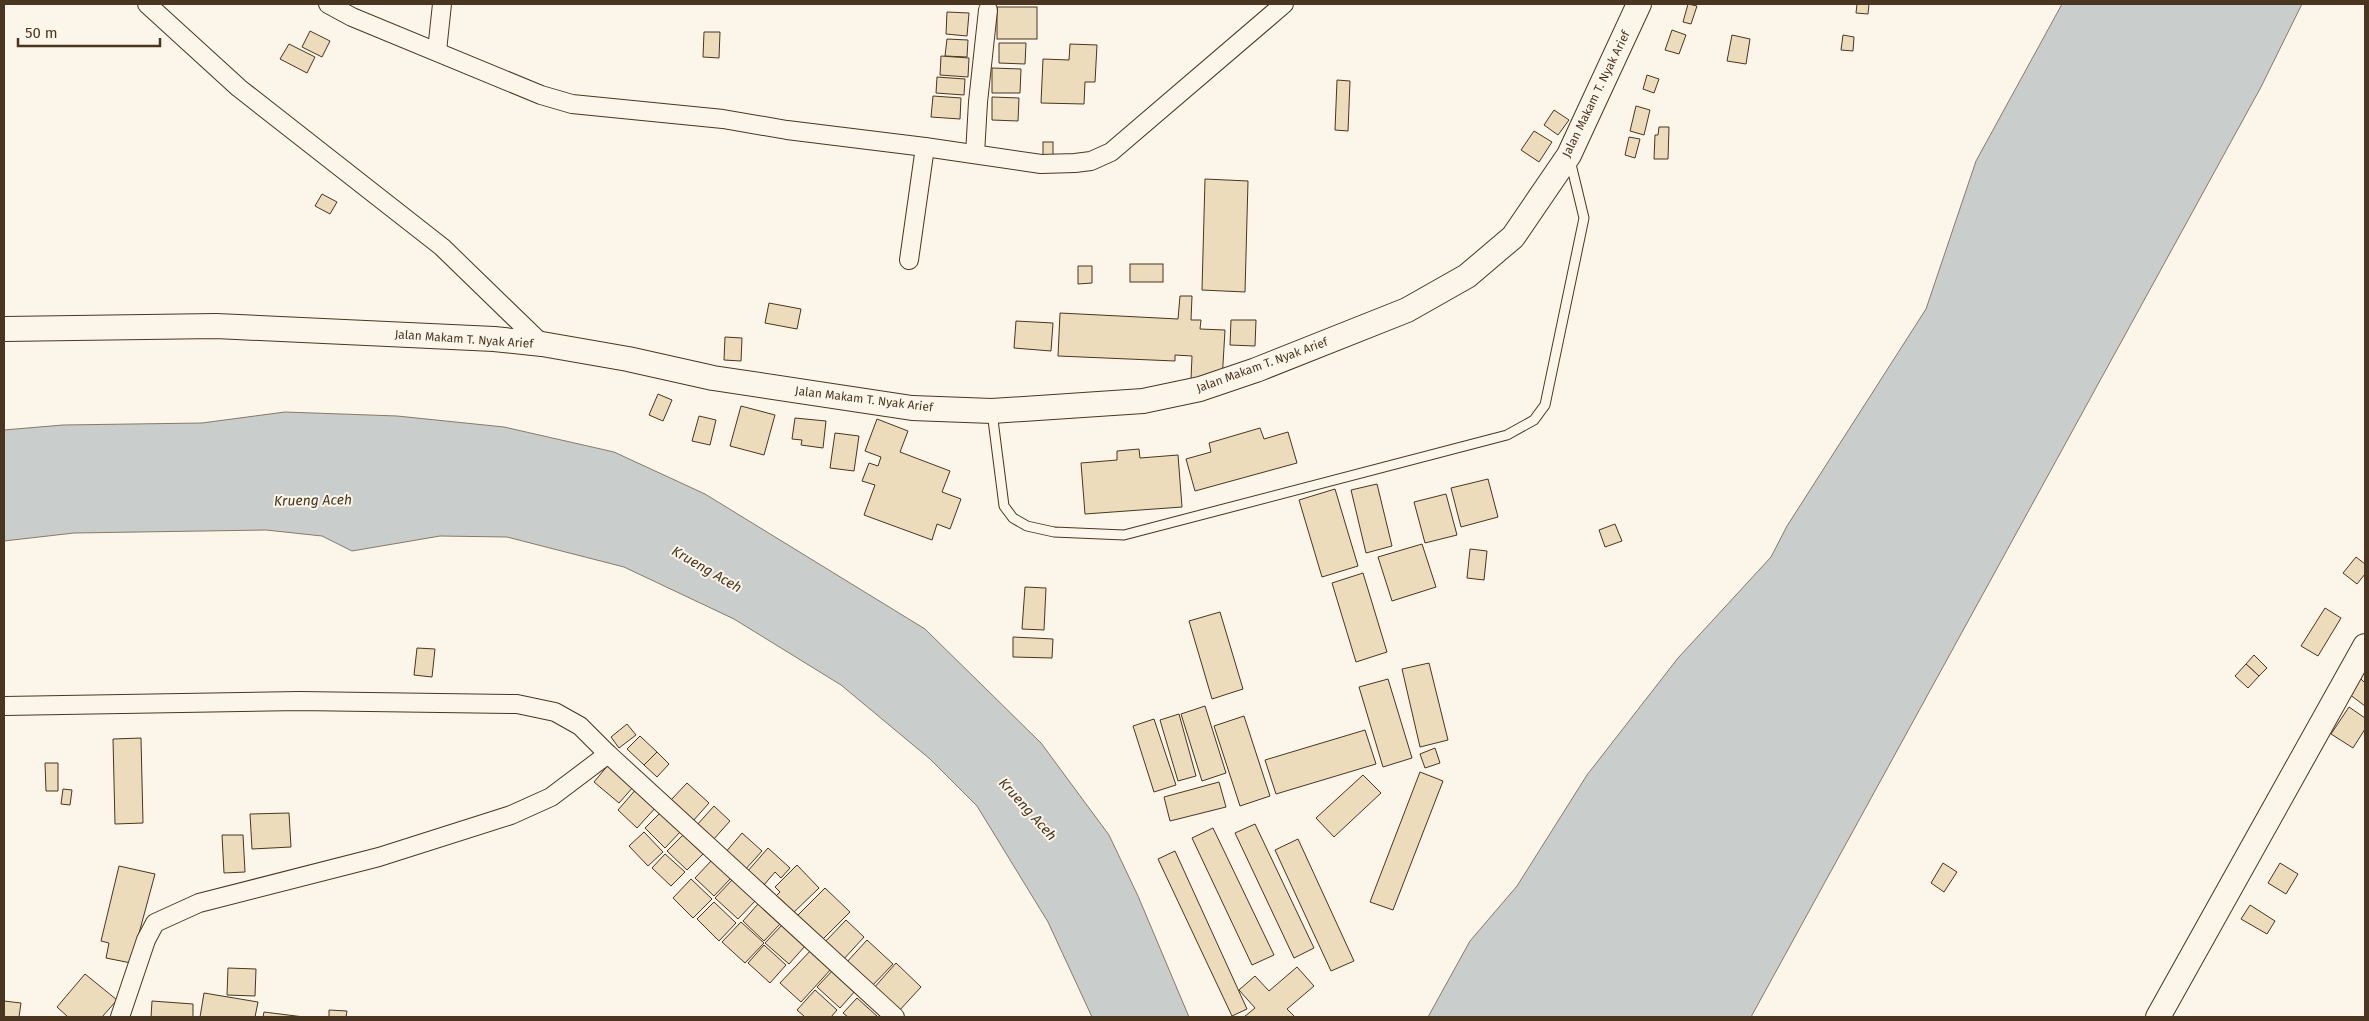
<svg xmlns="http://www.w3.org/2000/svg" width="2369" height="1021" font-family="'Fira Sans',sans-serif">
<rect width="100%" height="100%" fill="#fbf6e9"/>
<!-- water -->
<g fill="#c9cecd" stroke="#887966">
<polygon points="2062,4 2302,4 2261,87 1751,1017 1428,1017 1470,941 1517,886 1587,775 1678,658 1771,557 1787,526 1926,309 1976,161"/>
<polygon points="285,412 397,416 504,427 614,452 705,494 925,629 1041,743 1109,835 1138,896 1189,1017 1092,1017 1048,922 977,806 930,759 841,685 734,619 624,567 507,537 440,536 352,551 322,536 266,530 74,533 4,541 4,430 63,425 202,423"/>
</g>
<!-- building -->
<g fill="#ecdcbc" stroke="#4a3520">
<polygon points="1688,4 1697,6 1691,24 1683,22"/>
<polygon points="1857,4 1869,4 1868,14 1856,13"/>
<rect x="997" y="7" width="40" height="32"/>
<polygon points="947,12 969,13 967,36 946,34"/>
<polygon points="1672,30 1686,35 1679,54 1665,50"/>
<polygon points="310,31 330,41 322,57 302,47"/>
<polygon points="704,32 720,32 719,58 703,57"/>
<polygon points="1732,35 1750,39 1746,64 1727,61"/>
<polygon points="1843,35 1854,37 1853,51 1841,50"/>
<polygon points="947,39 968,40 967,57 945,56"/>
<polygon points="999,43 1026,43 1025,64 999,63"/>
<polygon points="289,44 315,57 307,73 280,59"/>
<polygon points="1070,44 1097,45 1095,82 1085,82 1084,104 1041,103 1043,59 1069,60"/>
<polygon points="941,56 969,58 968,77 940,75"/>
<polygon points="992,68 1021,69 1020,93 992,93"/>
<polygon points="1647,75 1659,79 1654,93 1643,89"/>
<polygon points="937,77 965,79 964,95 936,93"/>
<polygon points="1337,80 1350,81 1348,131 1335,130"/>
<polygon points="933,96 961,98 960,119 931,117"/>
<polygon points="992,97 1019,98 1018,121 992,120"/>
<polygon points="1636,106 1650,110 1644,135 1630,131"/>
<polygon points="1554,110 1569,120 1558,135 1544,125"/>
<polygon points="1659,127 1669,127 1668,159 1654,159 1655,135 1658,135"/>
<polygon points="1534,131 1552,142 1539,162 1521,150"/>
<polygon points="1629,137 1640,139 1635,158 1625,155"/>
<rect x="1043" y="142" width="10" height="14"/>
<polygon points="1205,179 1248,181 1245,292 1202,290"/>
<polygon points="322,194 337,202 330,214 315,206"/>
<rect x="1130" y="264" width="33" height="18"/>
<polygon points="1078,266 1092,266 1092,283 1078,284"/>
<polygon points="1180,296 1192,296 1191,320 1201,320 1200,329 1225,330 1222,381 1191,379 1192,356 1175,355 1175,361 1058,356 1060,313 1178,319"/>
<polygon points="769,303 801,309 797,329 765,323"/>
<polygon points="1231,320 1256,320 1255,346 1230,345"/>
<polygon points="1016,321 1053,323 1051,351 1014,348"/>
<polygon points="725,337 742,338 741,361 724,360"/>
<polygon points="658,394 672,400 663,421 649,415"/>
<polygon points="741,406 775,415 764,455 730,446"/>
<polygon points="699,416 716,420 710,445 692,441"/>
<polygon points="795,418 826,421 823,448 801,445 802,440 792,439"/>
<polygon points="877,419 908,431 900,452 950,471 942,492 961,499 950,529 937,524 932,540 864,515 875,485 862,481 869,463 878,466 881,457 865,451"/>
<polygon points="1260,428 1264,439 1288,432 1297,463 1195,491 1186,459 1211,452 1209,443"/>
<polygon points="835,433 859,436 854,471 830,468"/>
<polygon points="1139,449 1140,458 1178,455 1182,507 1085,514 1081,463 1117,460 1117,451"/>
<polygon points="1488,479 1498,517 1461,527 1451,488"/>
<polygon points="1377,484 1392,546 1366,553 1351,490"/>
<polygon points="1335,489 1358,566 1322,577 1299,500"/>
<polygon points="1446,494 1457,535 1425,543 1414,502"/>
<polygon points="1615,524 1622,541 1605,547 1599,530"/>
<polygon points="1422,544 1436,587 1392,601 1378,557"/>
<polygon points="1470,549 1487,551 1484,580 1467,578"/>
<polygon points="2356,557 2365,564 2365,574 2357,584 2343,573"/>
<polygon points="1363,573 1387,652 1356,662 1332,583"/>
<polygon points="1025,587 1046,588 1044,630 1022,629"/>
<polygon points="2325,608 2341,618 2318,656 2301,646"/>
<polygon points="1220,612 1243,689 1212,699 1189,621"/>
<polygon points="1013,637 1053,639 1052,658 1013,657"/>
<polygon points="417,648 435,649 432,677 414,675"/>
<polygon points="2254,655 2267,668 2259,676 2246,664"/>
<polygon points="1429,663 1448,740 1420,747 1402,669"/>
<polygon points="2246,664 2259,676 2248,688 2235,676"/>
<polygon points="1388,679 1412,758 1383,767 1359,687"/>
<polygon points="2361,679 2365,683 2365,706 2349,694"/>
<polygon points="1205,706 1226,773 1202,781 1181,714"/>
<polygon points="2349,707 2365,718 2365,729 2353,748 2331,734"/>
<polygon points="1179,714 1196,776 1178,781 1160,720"/>
<polygon points="1244,716 1270,796 1240,806 1214,726"/>
<polygon points="1154,719 1176,785 1154,792 1133,726"/>
<polygon points="627,724 636,735 619,748 611,737"/>
<polygon points="1365,730 1376,764 1276,794 1265,760"/>
<polygon points="640,736 657,752 644,765 627,749"/>
<polygon points="141,738 143,823 115,824 113,739"/>
<polygon points="1435,748 1440,763 1425,768 1420,754"/>
<polygon points="657,752 669,764 657,777 644,765"/>
<polygon points="45,763 58,763 58,791 46,791"/>
<polygon points="609,764 634,786 619,803 594,782"/>
<polygon points="1420,772 1443,781 1393,910 1370,902"/>
<polygon points="1363,775 1381,793 1334,837 1316,818"/>
<polygon points="1219,782 1226,807 1170,821 1164,797"/>
<polygon points="687,783 709,803 693,821 670,801"/>
<polygon points="638,787 658,805 637,828 618,810"/>
<polygon points="63,789 72,790 70,805 61,804"/>
<polygon points="714,806 730,821 713,840 697,825"/>
<polygon points="662,811 682,830 665,848 645,828"/>
<polygon points="289,813 291,847 252,849 250,814"/>
<polygon points="1255,824 1314,948 1294,958 1235,833"/>
<polygon points="1213,828 1274,955 1252,965 1192,838"/>
<polygon points="644,832 663,852 648,866 629,846"/>
<polygon points="742,833 762,851 744,871 725,853"/>
<polygon points="222,835 243,835 245,872 224,873"/>
<polygon points="683,835 703,854 687,870 667,851"/>
<polygon points="1298,839 1354,961 1331,971 1275,850"/>
<polygon points="768,848 790,868 781,878 775,872 763,886 747,872"/>
<polygon points="1175,851 1247,1009 1232,1016 1158,859"/>
<polygon points="665,854 685,872 671,886 652,868"/>
<polygon points="712,860 731,878 714,896 695,878"/>
<polygon points="1943,863 1957,872 1944,892 1931,883"/>
<polygon points="2280,863 2298,874 2286,894 2268,883"/>
<polygon points="797,865 819,888 791,915 774,898 780,892 775,887"/>
<polygon points="119,866 155,874 131,963 106,958 109,943 101,941"/>
<polygon points="691,879 712,899 693,918 673,898"/>
<polygon points="733,879 756,900 738,919 715,898"/>
<polygon points="825,888 850,912 820,942 795,918"/>
<polygon points="714,902 736,923 719,941 697,919"/>
<polygon points="758,904 780,924 764,941 743,921"/>
<polygon points="2250,905 2275,921 2267,934 2241,919"/>
<polygon points="846,920 864,937 842,961 824,943"/>
<polygon points="741,922 764,943 745,963 722,942"/>
<polygon points="782,925 805,946 789,964 765,943"/>
<polygon points="867,940 893,964 871,987 846,963"/>
<polygon points="764,945 786,965 770,983 748,963"/>
<polygon points="812,949 832,968 801,1002 780,983"/>
<polygon points="896,963 921,987 898,1012 873,989"/>
<polygon points="1297,967 1314,986 1287,1009 1295,1017 1244,1017 1255,1008 1239,990 1255,976 1269,991"/>
<polygon points="228,968 256,969 255,996 227,995"/>
<polygon points="834,969 856,990 840,1008 817,987"/>
<polygon points="85,974 117,1000 102,1017 68,1017 57,1007"/>
<polygon points="815,990 837,1010 831,1017 805,1017 797,1010"/>
<polygon points="204,993 258,1002 255,1017 200,1017"/>
<polygon points="857,998 878,1017 848,1017 843,1013"/>
<polygon points="4,1001 21,1003 19,1017 4,1017"/>
<polygon points="152,1001 193,1004 193,1017 151,1017"/>
<polygon points="329,1010 347,1011 346,1017 329,1017"/>
<polygon points="264,1012 304,1017 263,1017"/>
</g>
<g fill="none" stroke-linecap="round" stroke-linejoin="round">
<!-- lane casing -->
<g stroke="#4a3520" stroke-width="11">
<polyline id="lane" points="992,412 1004,506 1013,518 1027,526 1054,532 1124,535 1507,435 1534,420 1545,405 1584,218 1570,160"/>
</g>
<!-- street casing -->
<g stroke="#4a3520" stroke-width="20">
<g id="street">
<polyline points="147,4 239,88 442,247 542,344"/>
<polyline points="328,4 352,17 541,95 572,104 723,119 787,130 925,147 1041,164 1075,163 1091,161 1111,152 1284,4"/>
<polyline points="437,51 442,4"/>
<polyline points="975,154 978,102 988,10"/>
<polyline points="909,260 925,147"/>
<polyline points="4,706 299,701 517,704 555,712 580,726 608,754 895,1017"/>
<polyline points="120,1017 146,940 155,923 199,903 379,857 511,815 551,797 608,754"/>
</g>
</g>
<!-- secondary casing -->
<g stroke="#4a3520" stroke-width="26">
<g id="secondary">
<polyline points="4,329 216,326 494,339 542,344 628,359 713,378 912,408 992,411 1143,401 1200,389 1256,370 1407,310 1467,276 1513,237 1569,155 1639,4"/>
<polyline points="2158,1017 2365,646"/>
</g>
</g>
<!-- lane -->
<use href="#lane" stroke="#fbf6e9" stroke-width="9"/>
<!-- street -->
<use href="#street" stroke="#fbf6e9" stroke-width="18"/>
<!-- secondary -->
<use href="#secondary" stroke="#fbf6e9" stroke-width="24"/>
</g>
<g text-anchor="middle" stroke-width="4" stroke-linejoin="round" paint-order="stroke">
<!-- street labels -->
<g font-size="12" fill="#4a3520" stroke="#fbf6e9">
<text transform="translate(1596 94) rotate(-64)" y="4">Jalan Makam T. Nyak Arief</text>
<text transform="translate(464 339) rotate(4)" y="4">Jalan Makam T. Nyak Arief</text>
<text transform="translate(1262 365) rotate(-20)" y="4">Jalan Makam T. Nyak Arief</text>
<text transform="translate(864 399) rotate(7)" y="4">Jalan Makam T. Nyak Arief</text>
</g>
<!-- water labels -->
<g font-size="14" font-style="italic" fill="#4a3520" stroke="#fbf6e9">
<text transform="translate(313 500) rotate(-1)" y="5">Krueng Aceh</text>
<text transform="translate(707 569) rotate(30)" y="5">Krueng Aceh</text>
<text transform="translate(1028 809) rotate(48)" y="5">Krueng Aceh</text>
</g>
</g>
<!-- border -->
<rect width="2369" height="1021" fill="none" stroke="#4a3520" stroke-width="10"/>
<!-- scale -->
<path d="M18 38v8h142v-8" fill="none" stroke="#4a3520" stroke-width="2.5"/>
<text x="25" y="38" font-size="15" fill="#4a3520" stroke="#fbf6e9" stroke-width="4" paint-order="stroke">50 m</text>
</svg>
